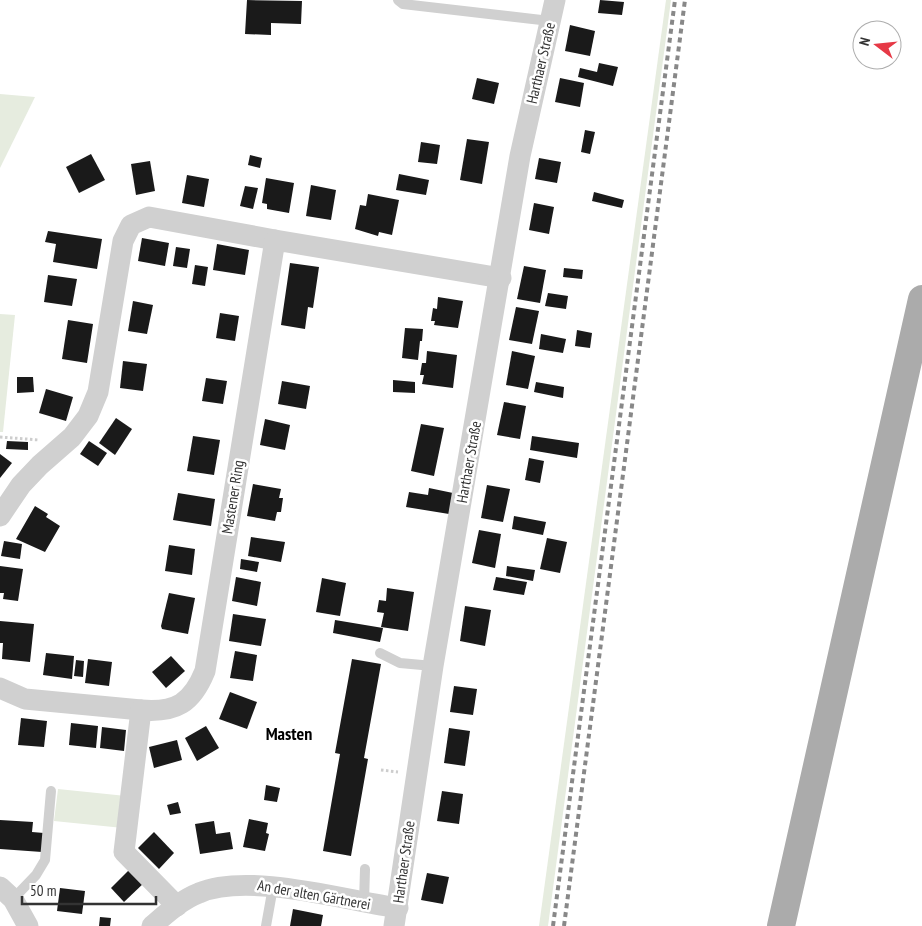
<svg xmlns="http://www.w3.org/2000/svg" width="922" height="926" font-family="'PT Sans Narrow',sans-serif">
<rect width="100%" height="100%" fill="#fff"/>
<!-- green -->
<g fill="#e6ecdf">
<polygon points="666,0 671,0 548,926 539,926"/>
<polygon points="0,94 35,97 0,168"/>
<polygon points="0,314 15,315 3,432 0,432"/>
<polygon points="58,789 126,796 123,828 54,821"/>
</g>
<!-- building -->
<g fill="#1a1a1a">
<polygon points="247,0 302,1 301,24 271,23 271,35 245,34"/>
<polygon points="600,0 624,2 622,15 598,13"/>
<polygon points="570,25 595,31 590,56 565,51"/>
<polygon points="599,63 618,67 613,86 578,77 580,68 597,72"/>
<polygon points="477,78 499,83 494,104 472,99"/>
<polygon points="560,78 584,83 580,107 555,102"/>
<polygon points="585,130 595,132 590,154 581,152"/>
<polygon points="467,139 489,142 482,184 460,180"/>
<polygon points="421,142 440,145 437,164 418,162"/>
<polygon points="91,154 105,180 79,193 66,167"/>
<polygon points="250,155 262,158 260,168 248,165"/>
<polygon points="539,158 561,162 557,183 535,179"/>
<polygon points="150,161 155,191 136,195 131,164"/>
<polygon points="399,174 429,180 426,195 396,190"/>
<polygon points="187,175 209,179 204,207 182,203"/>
<polygon points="266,178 294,183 289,213 267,209 267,204 262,203"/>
<polygon points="311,185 336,190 331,220 306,216"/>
<polygon points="245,186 258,188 253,209 240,206"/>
<polygon points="594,192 624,200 622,208 592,201"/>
<polygon points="368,194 399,200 392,235 379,232 378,236 355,229 360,205 366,206"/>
<polygon points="534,203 554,207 549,234 529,230"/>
<polygon points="48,231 102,239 97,269 53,262 56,244 45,242"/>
<polygon points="142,238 169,243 165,266 138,261"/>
<polygon points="217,244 249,250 245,275 213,270"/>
<polygon points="176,247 190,249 187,268 173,266"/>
<polygon points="290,263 319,267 313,308 308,307 305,329 281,325"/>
<polygon points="195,265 208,267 205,286 192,284"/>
<polygon points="524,266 546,270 540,303 517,299"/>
<polygon points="564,268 583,270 582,279 563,277"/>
<polygon points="48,275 77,279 72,306 44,302"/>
<polygon points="548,293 568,296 566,309 545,306"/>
<polygon points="438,297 463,301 458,328 434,325 435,321 431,321 433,308 437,309"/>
<polygon points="133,301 153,305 147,334 128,331"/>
<polygon points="516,307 539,311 532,344 509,340"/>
<polygon points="220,313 239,316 235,341 216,338"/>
<polygon points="68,320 93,324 87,363 62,359"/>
<polygon points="405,328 423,329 422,341 420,341 418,360 402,358"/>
<polygon points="577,330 592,333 590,348 575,346"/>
<polygon points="541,334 566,339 563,353 539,349"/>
<polygon points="427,351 457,355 453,388 422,384 424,375 420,375 422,363 426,363"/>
<polygon points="512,351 535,356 528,389 506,385"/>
<polygon points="123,361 147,364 143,391 120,388"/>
<polygon points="17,377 33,377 34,392 17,393"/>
<polygon points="206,378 227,381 223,404 202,401"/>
<polygon points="393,380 415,382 415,393 393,392"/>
<polygon points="282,381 310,386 306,409 278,404"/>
<polygon points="536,382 564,387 563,398 534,392"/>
<polygon points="46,389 73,397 66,421 39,413"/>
<polygon points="504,402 526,406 520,439 497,435"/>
<polygon points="116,418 132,429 115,455 99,443"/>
<polygon points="265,419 290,425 285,450 260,445"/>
<polygon points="421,424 444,428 434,476 411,471"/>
<polygon points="193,436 220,440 214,475 187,471"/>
<polygon points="532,436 579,443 577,458 530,450"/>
<polygon points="7,441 28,442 28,450 6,449"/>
<polygon points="89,441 107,453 98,466 80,454"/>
<polygon points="0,454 12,463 0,478"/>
<polygon points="529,458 544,461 540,483 525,480"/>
<polygon points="253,484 281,489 279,498 283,498 281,512 277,512 275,521 247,516"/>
<polygon points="487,485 510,489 503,522 481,518"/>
<polygon points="429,488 453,493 449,514 406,507 409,492 428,495"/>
<polygon points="178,493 215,499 211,526 173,520"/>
<polygon points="35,506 48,514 46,517 60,526 45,552 16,539"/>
<polygon points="514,516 546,522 543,535 512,529"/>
<polygon points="479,530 501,534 495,568 472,563"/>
<polygon points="251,537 285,542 281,562 248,556"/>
<polygon points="547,538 567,542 560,573 540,569"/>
<polygon points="4,541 22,544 20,559 1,556"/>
<polygon points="169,545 195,549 192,575 165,571"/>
<polygon points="241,559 259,562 257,572 240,569"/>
<polygon points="0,566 23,569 18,601 3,599 4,593 0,593"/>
<polygon points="507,566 535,570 533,581 506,576"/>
<polygon points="236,577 261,582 257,606 232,601"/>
<polygon points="496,577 527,582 524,595 493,590"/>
<polygon points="322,578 346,583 340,616 316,612"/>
<polygon points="387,588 414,592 408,631 381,627 384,613 377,612 379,600 386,601"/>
<polygon points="169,593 195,598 188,634 162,629 161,626"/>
<polygon points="465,606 491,610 485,646 460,641"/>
<polygon points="233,614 266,619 261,646 229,641"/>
<polygon points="335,620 383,628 380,642 333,633"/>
<polygon points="0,621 34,624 30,662 2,659 3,643 0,643"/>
<polygon points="235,651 257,655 253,681 230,678"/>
<polygon points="46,653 74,656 72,679 43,675"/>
<polygon points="171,656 185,671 166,688 152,672"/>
<polygon points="88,659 112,662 109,686 85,683"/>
<polygon points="352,659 381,664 364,758 368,759 351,856 323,851 340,754 335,753"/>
<polygon points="76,660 84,661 83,677 74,676"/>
<polygon points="454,686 477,689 473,715 450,712"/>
<polygon points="230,692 257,702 247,729 219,719"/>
<polygon points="21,718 47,721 44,747 18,745"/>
<polygon points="71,723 98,726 96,748 69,745"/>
<polygon points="206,726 219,748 197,761 185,738"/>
<polygon points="102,727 126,730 124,751 100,748"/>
<polygon points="449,728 470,731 465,766 444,763"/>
<polygon points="177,740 182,760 154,768 149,747"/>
<polygon points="266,785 280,788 277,802 264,800"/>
<polygon points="442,791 463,794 459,824 437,821"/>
<polygon points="178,802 181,813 170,815 167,805"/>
<polygon points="249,819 268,823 266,833 269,834 265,851 243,847"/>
<polygon points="0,820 33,822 32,832 44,833 42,852 0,849"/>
<polygon points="214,821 216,834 230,832 233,849 200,854 195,824"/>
<polygon points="154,832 174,853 159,869 138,848"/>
<polygon points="132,867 146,881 124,902 111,888"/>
<polygon points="427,873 449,877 443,904 421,900"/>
<polygon points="60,888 85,891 82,914 57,911"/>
<polygon points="293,909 323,915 321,926 290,926"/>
<polygon points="100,917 111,918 110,926 99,926"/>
</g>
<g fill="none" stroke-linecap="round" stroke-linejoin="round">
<!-- path -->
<g stroke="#cdcdcd" stroke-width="3" stroke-dasharray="2.5 2.5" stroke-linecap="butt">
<polyline points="0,437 39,440"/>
<polyline points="381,770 398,772"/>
</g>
<!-- service -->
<g stroke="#d0d0d0" stroke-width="10">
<polyline points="398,0 403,4 550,21"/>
<polyline points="380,653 400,663 433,666"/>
<polyline points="13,899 36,875 45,860 51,791"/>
<polyline points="364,903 365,869"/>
<polyline points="266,926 273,887"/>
</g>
<!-- minor -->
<g stroke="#d0d0d0" stroke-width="21">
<polyline points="0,516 21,485 40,465 72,437 88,416 98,392 123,241 131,225 149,217 275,240"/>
<polyline points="0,688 25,699 141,710"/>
<polyline points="0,887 13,899 28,926"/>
<path d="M 177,906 L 124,852 L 141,710 C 176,713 192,703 205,671 L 275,240 L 501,278"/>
<path d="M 152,926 C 166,914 181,900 199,893 C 248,872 344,900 398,908"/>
<polyline points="394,926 433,666 520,156 555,0"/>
</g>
<!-- primary -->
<polyline stroke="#ababab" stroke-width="28" points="781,926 922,299"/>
<!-- rail -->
<g stroke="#888" stroke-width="4" stroke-dasharray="5 4" stroke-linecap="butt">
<polyline points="553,926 675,0"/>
<polyline points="564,926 685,0"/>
</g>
</g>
<g text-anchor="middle" stroke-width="5" stroke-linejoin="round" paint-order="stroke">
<!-- street labels -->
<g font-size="15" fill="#333" stroke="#fff">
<text transform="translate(541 63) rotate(-77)" y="5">Harthaer Straße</text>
<text transform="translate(469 462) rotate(-80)" y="5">Harthaer Straße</text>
<text transform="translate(233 497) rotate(-81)" y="5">Mastener Ring</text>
<text transform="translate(404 862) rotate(-82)" y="5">Harthaer Straße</text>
<text transform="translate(314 895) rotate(10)" y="5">An der alten Gärtnerei</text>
</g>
<!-- quarter labels -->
<g font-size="18" font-weight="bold" fill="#000" stroke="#fff">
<text x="289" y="740">Masten</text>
</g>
</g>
<!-- north arrow -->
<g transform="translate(877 45) rotate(286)"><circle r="24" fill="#ffffff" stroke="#adadad"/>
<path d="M0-4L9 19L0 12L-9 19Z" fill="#e63946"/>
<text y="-8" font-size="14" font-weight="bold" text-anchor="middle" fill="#333333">N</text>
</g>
<!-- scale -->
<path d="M22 896v8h134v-8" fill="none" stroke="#333333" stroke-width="2.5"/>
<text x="30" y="896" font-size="15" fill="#333333" stroke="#ffffff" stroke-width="4" paint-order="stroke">50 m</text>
</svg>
